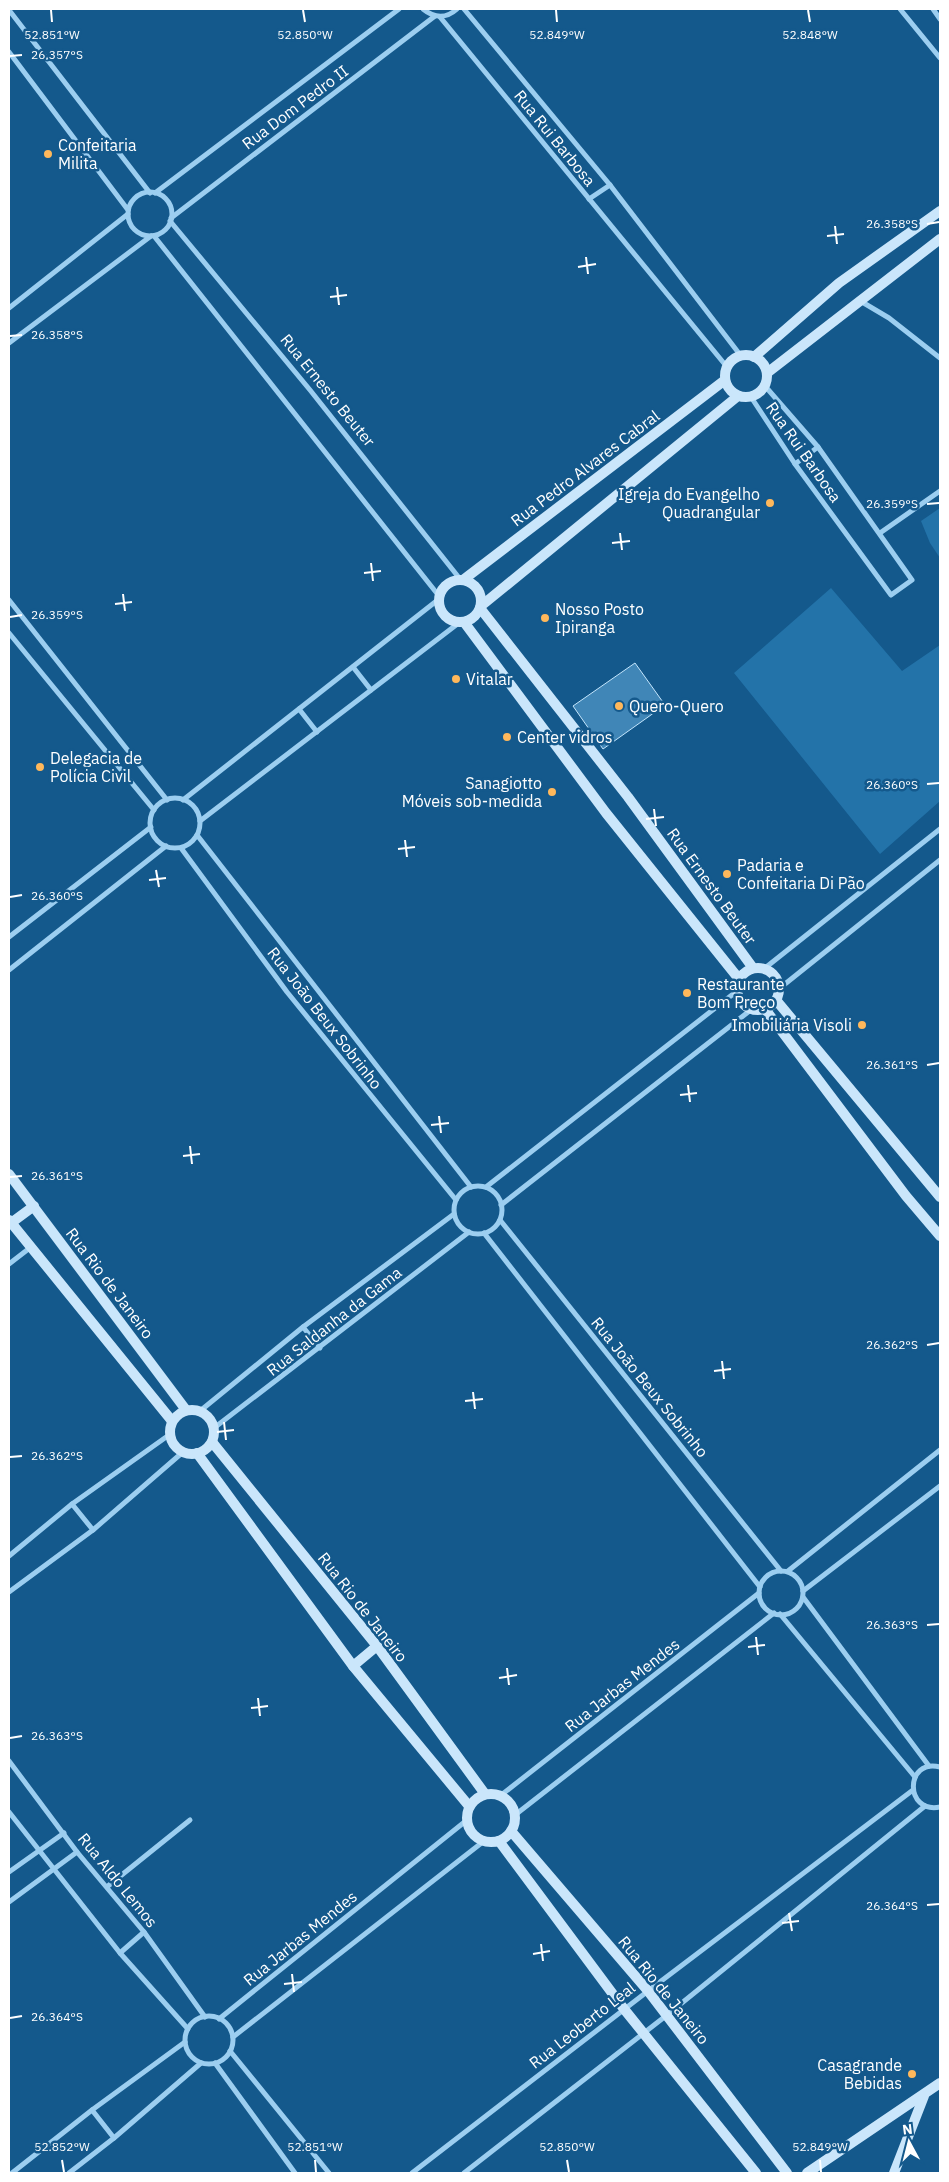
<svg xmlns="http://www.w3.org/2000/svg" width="949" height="2182" font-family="'IBM Plex Sans',sans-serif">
<rect width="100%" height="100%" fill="#14598c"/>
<!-- green -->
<g fill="#2373a9">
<polygon points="940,508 940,558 930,543 921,521"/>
<polygon points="831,588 902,671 940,645 940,801 880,854 734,673"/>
</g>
<!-- building -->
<polygon fill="#4086b7" stroke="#c3e5fc" points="635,663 665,705 603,749 573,706"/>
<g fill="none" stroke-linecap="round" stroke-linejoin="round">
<!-- street -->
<g stroke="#9ccef0" stroke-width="5">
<path d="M 423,9 C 434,18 446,19 457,9"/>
<polyline points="464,9 610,185 741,356"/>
<polyline points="900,9 940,58"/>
<polyline points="933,9 940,19"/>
<polyline points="9,10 150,193"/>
<polyline points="440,17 727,367"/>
<polyline points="9,52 128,210"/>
<circle cx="150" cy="214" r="22"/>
<polyline points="155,193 399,9"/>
<polyline points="589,199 610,185"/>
<polyline points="171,218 435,16"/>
<polyline points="170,221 310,390 460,579"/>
<polyline points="154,236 439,596"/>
<polyline points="862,302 889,318 940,358"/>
<polyline points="9,308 128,214"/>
<polyline points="9,343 151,236"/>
<polyline points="751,397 795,464 891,595 912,580 818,447 765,386"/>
<polyline points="795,464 818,447"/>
<polyline points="880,533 940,491"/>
<polyline points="9,600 167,800"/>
<polyline points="9,633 154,810"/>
<polyline points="353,667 371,690"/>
<polyline points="299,709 317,732"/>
<circle cx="175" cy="823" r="25"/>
<polyline points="183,800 439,599"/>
<polyline points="200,821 460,622"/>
<polyline points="197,835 471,1187"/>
<polyline points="181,848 287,992 456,1200"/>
<polyline points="9,937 151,827"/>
<polyline points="765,968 940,829"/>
<polyline points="9,970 166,846"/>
<polyline points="780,988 940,860"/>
<circle cx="478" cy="1210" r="24"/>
<polyline points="486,1187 737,991"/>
<polyline points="501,1205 752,1009"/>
<polyline points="500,1220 781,1571"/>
<polyline points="484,1233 760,1587"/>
<polyline points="9,1264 31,1247"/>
<polyline points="303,1327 320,1348"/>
<polyline points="200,1411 303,1327 454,1214"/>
<polyline points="214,1428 469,1232"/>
<polyline points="72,1504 93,1530"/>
<polyline points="9,1556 72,1504 169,1435"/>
<polyline points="788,1571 940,1450"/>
<circle cx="781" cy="1593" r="22"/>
<polyline points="803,1591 940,1486"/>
<polyline points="9,1592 93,1530 183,1452"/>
<polyline points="803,1597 929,1766"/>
<polyline points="780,1614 915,1777"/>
<polyline points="9,1761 77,1852 144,1932 205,2017"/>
<path d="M 940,1767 C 905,1758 904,1814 940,1807"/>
<polyline points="500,1796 759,1593"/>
<polyline points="9,1812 120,1953 188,2029"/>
<polyline points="515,1815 774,1613"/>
<polyline points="9,1872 64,1833"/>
<polyline points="108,1886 190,1820"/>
<polyline points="9,1902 77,1852"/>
<polyline points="120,1953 144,1932"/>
<circle cx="209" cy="2040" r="24"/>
<polyline points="219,2019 467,1820"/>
<polyline points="233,2037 484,1841"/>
<polyline points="230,2051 329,2173"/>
<polyline points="215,2063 295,2173"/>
<polyline points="92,2110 114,2138"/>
<polyline points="12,2173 92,2110 185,2042"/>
<polyline points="69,2173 114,2138 201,2063"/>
<polyline points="412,2173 648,1991 913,1790"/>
<polyline points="464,2173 667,2015 925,1806"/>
</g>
<!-- secondary -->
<g stroke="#cae6fb" stroke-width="10">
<circle cx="746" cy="376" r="21"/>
<polyline points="754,357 839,283 940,211"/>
<polyline points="767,373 940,239"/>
<circle cx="460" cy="601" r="21"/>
<polyline points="463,580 725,380"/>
<polyline points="481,606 738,396"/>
<polyline points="480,608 628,797 753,968"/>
<polyline points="464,622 606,813 739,979"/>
<circle cx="758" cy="989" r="21"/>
<polyline points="776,1000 940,1197"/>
<polyline points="765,1009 906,1196 940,1236"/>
<polyline points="9,1174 186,1410"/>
<polyline points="9,1220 172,1421"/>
<polyline points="11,1223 34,1206"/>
<circle cx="192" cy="1432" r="22"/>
<polyline points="212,1442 377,1646 485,1794"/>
<polyline points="197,1453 353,1666 469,1806"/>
<polyline points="353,1666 377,1646"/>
<circle cx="491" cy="1818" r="24"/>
<polyline points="511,1831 648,1991 787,2173"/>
<polyline points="499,1841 624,2009 756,2173"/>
<polyline points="807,2173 940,2083"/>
<polyline points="894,2173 924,2096"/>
</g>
</g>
<!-- ticks -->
<path fill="none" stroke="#fff" stroke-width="2" d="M 51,10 L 52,22M 303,10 L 305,22M 556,10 L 557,22M 808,10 L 810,22M 10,56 L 22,55M 927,224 L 939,222M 835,226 L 837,244M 827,236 L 844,234M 586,257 L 588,274M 578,267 L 596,264M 337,287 L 339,305M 330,297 L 347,295M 10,336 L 22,335M 927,504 L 939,503M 620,533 L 622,550M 612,543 L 630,541M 371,563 L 373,581M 364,573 L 381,571M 123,594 L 125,611M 115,604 L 132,602M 10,617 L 22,615M 927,784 L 939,783M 654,809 L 656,826M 646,819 L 664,817M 405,840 L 407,857M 398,849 L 415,847M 156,870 L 159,887M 149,880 L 166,878M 10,897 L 22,895M 927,1065 L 939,1063M 688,1085 L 690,1102M 680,1095 L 697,1093M 439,1116 L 441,1133M 431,1125 L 449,1123M 190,1146 L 192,1164M 183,1156 L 200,1154M 10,1177 L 22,1176M 927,1345 L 939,1343M 722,1361 L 724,1379M 714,1371 L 731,1369M 473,1392 L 475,1409M 465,1401 L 483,1399M 224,1422 L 226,1440M 217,1432 L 234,1430M 10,1457 L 22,1456M 927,1625 L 939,1624M 756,1637 L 758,1655M 748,1647 L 765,1645M 507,1668 L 509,1685M 499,1678 L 517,1675M 258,1698 L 260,1716M 251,1708 L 268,1706M 10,1738 L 22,1736M 927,1905 L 939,1904M 789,1913 L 792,1931M 782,1923 L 799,1921M 541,1944 L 543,1961M 533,1954 L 550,1951M 292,1974 L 294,1992M 284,1984 L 302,1982M 10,2018 L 22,2016M 62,2160 L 64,2172M 315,2160 L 316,2172M 567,2160 L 569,2172M 820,2160 L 821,2172"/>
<!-- markers -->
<g fill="#ffb85b" stroke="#14598c" stroke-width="2">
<circle cx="48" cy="154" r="5"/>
<circle cx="770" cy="503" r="5"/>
<circle cx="545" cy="618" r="5"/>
<circle cx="456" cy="679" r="5"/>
<circle cx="619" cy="706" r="5"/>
<circle cx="507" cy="737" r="5"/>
<circle cx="40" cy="767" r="5"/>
<circle cx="552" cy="792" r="5"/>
<circle cx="727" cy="874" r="5"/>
<circle cx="687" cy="993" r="5"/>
<circle cx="862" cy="1025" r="5"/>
<circle cx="912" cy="2074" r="5"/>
</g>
<g text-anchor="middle" stroke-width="5" stroke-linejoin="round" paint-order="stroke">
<!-- street labels -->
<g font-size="16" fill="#fff" stroke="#14598c">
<text transform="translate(295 107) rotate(-37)" y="6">Rua Dom Pedro II</text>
<text transform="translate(555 138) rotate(51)" y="6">Rua Rui Barbosa</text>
<text transform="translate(328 390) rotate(51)" y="6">Rua Ernesto Beuter</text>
<text transform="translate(804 452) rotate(55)" y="6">Rua Rui Barbosa</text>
<text transform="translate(585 468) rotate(-37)" y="6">Rua Pedro Alvares Cabral</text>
<text transform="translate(712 886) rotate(54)" y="6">Rua Ernesto Beuter</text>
<text transform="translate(325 1018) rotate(52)" y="6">Rua João Beux Sobrinho</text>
<text transform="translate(110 1283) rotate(53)" y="6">Rua Rio de Janeiro</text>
<text transform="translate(334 1321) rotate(-38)" y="6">Rua Saldanha da Gama</text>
<text transform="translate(650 1387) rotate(51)" y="6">Rua João Beux Sobrinho</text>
<text transform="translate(363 1607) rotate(52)" y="6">Rua Rio de Janeiro</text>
<text transform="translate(622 1685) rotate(-38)" y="6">Rua Jarbas Mendes</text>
<text transform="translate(118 1880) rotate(51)" y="6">Rua Aldo Lemos</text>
<text transform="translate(300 1938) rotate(-39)" y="6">Rua Jarbas Mendes</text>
<text transform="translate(664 1990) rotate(51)" y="6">Rua Rio de Janeiro</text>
<text transform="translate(582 2025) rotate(-38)" y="6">Rua Leoberto Leal</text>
</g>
<!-- poi labels -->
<g font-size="16" fill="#fff" stroke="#14598c" text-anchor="start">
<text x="58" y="151">Confeitaria<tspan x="58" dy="18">Milita</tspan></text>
<text x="760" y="500" text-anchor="end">Igreja do Evangelho<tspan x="760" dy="18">Quadrangular</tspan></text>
<text x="555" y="615">Nosso Posto<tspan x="555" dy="18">Ipiranga</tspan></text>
<text x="466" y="685">Vitalar</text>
<text x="629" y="712">Quero-Quero</text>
<text x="517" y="743">Center vidros</text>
<text x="50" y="764">Delegacia de<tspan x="50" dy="18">Polícia Civil</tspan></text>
<text x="542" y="789" text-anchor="end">Sanagiotto<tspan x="542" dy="18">Móveis sob-medida</tspan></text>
<text x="737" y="871">Padaria e<tspan x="737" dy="18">Confeitaria Di Pão</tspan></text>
<text x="697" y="990">Restaurante<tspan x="697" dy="18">Bom Preço</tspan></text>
<text x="852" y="1031" text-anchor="end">Imobiliária Visoli</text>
<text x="902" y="2071" text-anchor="end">Casagrande<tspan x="902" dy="18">Bebidas</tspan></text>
</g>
</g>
<g font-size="12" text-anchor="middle" fill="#fff" stroke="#14598c" stroke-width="5" stroke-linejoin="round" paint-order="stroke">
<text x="52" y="39">52.851°W</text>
<text x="305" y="39">52.850°W</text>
<text x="557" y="39">52.849°W</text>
<text x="810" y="39">52.848°W</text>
<text x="57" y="59">26.357°S</text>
<text x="892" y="228">26.358°S</text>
<text x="57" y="339">26.358°S</text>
<text x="892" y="508">26.359°S</text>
<text x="57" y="619">26.359°S</text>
<text x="892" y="789">26.360°S</text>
<text x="57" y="900">26.360°S</text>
<text x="892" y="1069">26.361°S</text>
<text x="57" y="1180">26.361°S</text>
<text x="892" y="1349">26.362°S</text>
<text x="57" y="1460">26.362°S</text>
<text x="892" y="1629">26.363°S</text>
<text x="57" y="1740">26.363°S</text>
<text x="892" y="1910">26.364°S</text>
<text x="57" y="2021">26.364°S</text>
<text x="62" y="2151">52.852°W</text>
<text x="315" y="2151">52.851°W</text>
<text x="567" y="2151">52.850°W</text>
<text x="820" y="2151">52.849°W</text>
</g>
<!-- border -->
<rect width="949" height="2182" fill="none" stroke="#ffffff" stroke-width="20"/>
<!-- north arrow -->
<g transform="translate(909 2142) rotate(353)" stroke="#14598c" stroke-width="4" paint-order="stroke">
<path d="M0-4L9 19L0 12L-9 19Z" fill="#ffffff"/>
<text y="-8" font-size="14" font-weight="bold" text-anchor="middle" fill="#ffffff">N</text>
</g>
</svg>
